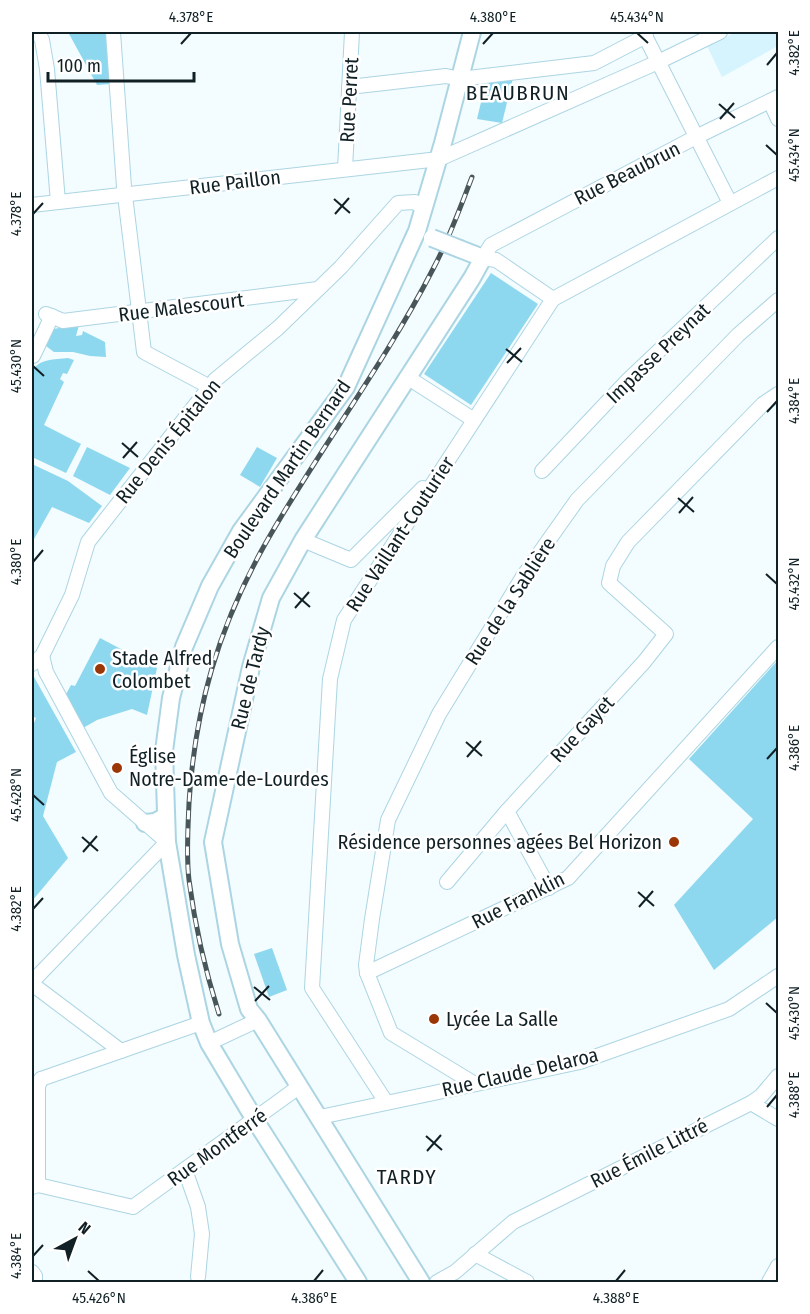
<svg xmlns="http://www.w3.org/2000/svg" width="810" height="1314" font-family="'Fira Sans Condensed',sans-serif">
<rect width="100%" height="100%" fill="#f3fcfe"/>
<!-- built -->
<polygon fill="#d6f4fe" points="736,32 778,32 778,46 722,77 707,46"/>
<!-- green -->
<g fill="#8ed8ef">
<polygon points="68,32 106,32 110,84 97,85"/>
<polygon points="513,78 502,123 477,119 486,81"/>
<polygon points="491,273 538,304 471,405 424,374"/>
<polygon points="79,325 76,336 82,335 83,331 105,342 106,357 90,356 73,352 54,352 46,346 45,342 53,329"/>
<path d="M 68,358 L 74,360 L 67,374 L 63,373 L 60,379 L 64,382 L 44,425 L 81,444 L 66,473 L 32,457 L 32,372 C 38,358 55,360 68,358 Z"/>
<polygon points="87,447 130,468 110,495 73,476"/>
<polygon points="257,447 277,458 260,487 240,475"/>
<polygon points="32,464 68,481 102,506 89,523 52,507 34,539 32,538"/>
<polygon points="100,638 157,668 147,715 132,709 97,720 83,728 65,696 71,685 75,686"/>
<polygon points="778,660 778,917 714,970 674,905 753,819 689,759"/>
<polygon points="34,677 76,752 57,762 43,816 68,858 32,901 32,728 36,718 32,716 32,681"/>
<polygon points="272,948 287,990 269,997 254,954"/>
</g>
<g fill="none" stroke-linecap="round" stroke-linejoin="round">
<!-- minor casing -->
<g stroke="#acd5e3" stroke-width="16">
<g id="minor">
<polyline points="38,32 42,40 47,69 58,202"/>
<polyline points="113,32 124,187 144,352 210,387"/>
<polyline points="643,32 730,203"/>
<polyline points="349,87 446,76 460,79 594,63 646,36"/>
<polyline points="770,101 778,119"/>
<polyline points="345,169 352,32"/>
<polyline points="32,205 439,159 658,62 720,32"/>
<polyline points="553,299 496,260 483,258 491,245 696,137 778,97"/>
<polyline points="46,314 63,321 318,289"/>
<polyline points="33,356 52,316"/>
<polyline points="407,377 474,420"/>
<polyline points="542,471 628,380 778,238"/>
<polyline points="303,540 351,560 423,488"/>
<polyline points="32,664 42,656 72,595 88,542 215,380 278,328 341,267 398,203 415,202 424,209"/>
<polyline points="507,811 549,888"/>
<polyline points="447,882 507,811 644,662 666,634 609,583 613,566 628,542 763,404 778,394"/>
<polyline points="367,973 568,878 778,647"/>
<polyline points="32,982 167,842 111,793 46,672 42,656"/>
<polyline points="32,984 121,1051"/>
<polyline points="209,1043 258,1020"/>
<polyline points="41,1079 201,1023"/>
<polyline points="475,1084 391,1033 367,973 366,965 372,919 388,820 439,714 524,575 577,500 738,335 778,300"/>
<polyline points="386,1102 312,988 330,679 344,620 553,299 778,178"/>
<polyline points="751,1103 778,1119"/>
<polyline points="320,1117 580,1062 729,1009 778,976"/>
<polyline points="185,1170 198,1207 202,1234 198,1277"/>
<polyline points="38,1185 38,1086 41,1079"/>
<polyline points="32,1187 38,1185 133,1207 300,1086"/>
<polyline points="475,1254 527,1282"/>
<polyline points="32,1272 35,1276 35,1282"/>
<polyline points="437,1282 455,1272 513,1222 751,1103 761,1096 778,1076"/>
<polyline points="769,1282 778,1266"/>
</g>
</g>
<!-- major casing -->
<g stroke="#acd5e3" stroke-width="20">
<g id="major">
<polyline points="145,823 155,822 166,816"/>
<polyline points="358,1282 255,1120 209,1043 201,1023 186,955 167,842 164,751 171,698 184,647 210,586 241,531 346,387 417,231 443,143 472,32"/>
<polyline points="421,1282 258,1020 249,1009 230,944 213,842 251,667 271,598 303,540 472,278 483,258 460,249"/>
</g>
</g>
<!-- minor -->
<use href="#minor" stroke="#fff" stroke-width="14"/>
<!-- major -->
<use href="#major" stroke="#fff" stroke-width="16"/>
<!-- rail casing -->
<g stroke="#48565a" stroke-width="5">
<path id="rail" d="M 219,1014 C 205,970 195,926 189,880 C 186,855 188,828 189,803 C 195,708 218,629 264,546 C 317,452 384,365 433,269 C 449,239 460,208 472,177"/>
</g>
<!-- rail -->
<use href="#rail" stroke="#fff" stroke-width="3" stroke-dasharray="9" stroke-linecap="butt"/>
<!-- major-bridge casing -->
<g stroke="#acd5e3" stroke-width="20" stroke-linecap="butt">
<polyline id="major-bridge" points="432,238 460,249"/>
</g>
<!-- major-bridge -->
<use href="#major-bridge" stroke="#fff" stroke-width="16"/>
</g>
<!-- ticks -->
<path fill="none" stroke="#102025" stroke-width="2" d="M 637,33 L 648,43M 181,44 L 191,33M 483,44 L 493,33M 767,65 L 777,53M 719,104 L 735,118M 720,119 L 734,103M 766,145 L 777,155M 334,199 L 350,213M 33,214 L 43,203M 335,214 L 349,198M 506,349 L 522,362M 507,363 L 521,348M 33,366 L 44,376M 767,412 L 777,401M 122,443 L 138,457M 123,458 L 137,442M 678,498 L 694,512M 679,513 L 693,497M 33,562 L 43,550M 766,574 L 777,584M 294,593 L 310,607M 295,608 L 309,592M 466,742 L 482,756M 467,757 L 481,741M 767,759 L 777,748M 33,795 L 44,805M 82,837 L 98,851M 83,852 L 97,836M 638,892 L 654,906M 639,907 L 653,891M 33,909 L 43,898M 254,987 L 270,1000M 255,1001 L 269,986M 766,1003 L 777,1013M 767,1107 L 777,1095M 426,1136 L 442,1150M 427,1151 L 441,1135M 33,1256 L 43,1245M 88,1271 L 99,1281M 314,1281 L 323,1270M 616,1281 L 625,1270"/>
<!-- markers -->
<g fill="#9b3607" stroke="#fff" stroke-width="2">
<circle cx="100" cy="669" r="6"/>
<circle cx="117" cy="768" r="6"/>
<circle cx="674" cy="842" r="6"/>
<circle cx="434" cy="1019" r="6"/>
</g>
<g text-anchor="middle" stroke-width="5" stroke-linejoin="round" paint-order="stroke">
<!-- street labels -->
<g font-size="20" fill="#102025" stroke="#fff">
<text transform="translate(349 100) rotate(-87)" y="7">Rue Perret</text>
<text transform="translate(627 173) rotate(-27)" y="7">Rue Beaubrun</text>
<text transform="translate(235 182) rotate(-7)" y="7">Rue Paillon</text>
<text transform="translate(181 307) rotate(-7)" y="7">Rue Malescourt</text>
<text transform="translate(658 353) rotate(-44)" y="7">Impasse Preynat</text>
<text transform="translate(168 441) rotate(-51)" y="7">Rue Denis Épitalon</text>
<text transform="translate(287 469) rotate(-56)" y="7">Boulevard Martin Bernard</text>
<text transform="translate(400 534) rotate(-57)" y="7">Rue Vaillant-Couturier</text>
<text transform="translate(510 601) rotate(-57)" y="7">Rue de la Sablière</text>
<text transform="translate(250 678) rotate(-76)" y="7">Rue de Tardy</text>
<text transform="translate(582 729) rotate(-47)" y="7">Rue Gayet</text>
<text transform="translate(518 900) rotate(-27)" y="7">Rue Franklin</text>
<text transform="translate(520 1072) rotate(-13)" y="7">Rue Claude Delaroa</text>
<text transform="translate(217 1147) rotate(-36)" y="7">Rue Montferré</text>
<text transform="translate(649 1153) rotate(-27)" y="7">Rue Émile Littré</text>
</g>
<!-- poi labels -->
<g font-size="20" fill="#102025" stroke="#fff" text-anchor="start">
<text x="112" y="665">Stade Alfred<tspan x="112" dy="23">Colombet</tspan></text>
<text x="129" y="763">Église<tspan x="129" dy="23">Notre-Dame-de-Lourdes</tspan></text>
<text x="662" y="849" text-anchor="end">Résidence personnes agées Bel Horizon</text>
<text x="446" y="1026">Lycée La Salle</text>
</g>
<!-- neighbourhood labels -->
<g font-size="21" letter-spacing="1.5" fill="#102025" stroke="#fff">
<text x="518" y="100">BEAUBRUN</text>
<text x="407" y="1184">TARDY</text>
</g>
</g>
<!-- border -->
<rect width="810" height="1314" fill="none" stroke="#ffffff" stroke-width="66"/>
<!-- north arrow -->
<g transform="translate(75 1239) rotate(41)" stroke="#ffffff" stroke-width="4.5" paint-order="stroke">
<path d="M0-4.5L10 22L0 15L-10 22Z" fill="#102025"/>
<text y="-9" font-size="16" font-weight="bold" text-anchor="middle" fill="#102025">N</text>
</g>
<!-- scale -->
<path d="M48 72v9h146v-9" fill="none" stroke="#102025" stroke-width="3"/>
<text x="57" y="72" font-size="18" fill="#102025" stroke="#ffffff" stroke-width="4.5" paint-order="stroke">100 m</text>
<rect x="33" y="33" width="744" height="1248" fill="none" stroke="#102025" stroke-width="2"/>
<g font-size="15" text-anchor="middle" fill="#102025">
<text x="191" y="22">4.378°E</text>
<text x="493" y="22">4.380°E</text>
<text x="637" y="22">45.434°N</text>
<text transform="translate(794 53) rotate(-90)" y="5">4.382°E</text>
<text transform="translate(794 155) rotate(-90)" y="5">45.434°N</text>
<text transform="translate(16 214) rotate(-90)" y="5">4.378°E</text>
<text transform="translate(16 366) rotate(-90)" y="5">45.430°N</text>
<text transform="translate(794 401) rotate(-90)" y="5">4.384°E</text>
<text transform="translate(16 562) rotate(-90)" y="5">4.380°E</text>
<text transform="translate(794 584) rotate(-90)" y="5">45.432°N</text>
<text transform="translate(794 748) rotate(-90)" y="5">4.386°E</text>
<text transform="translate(16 795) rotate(-90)" y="5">45.428°N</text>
<text transform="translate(16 909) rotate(-90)" y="5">4.382°E</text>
<text transform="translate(794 1013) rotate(-90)" y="5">45.430°N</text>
<text transform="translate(794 1095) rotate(-90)" y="5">4.388°E</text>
<text transform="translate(16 1256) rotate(-90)" y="5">4.384°E</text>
<text x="99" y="1303">45.426°N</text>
<text x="314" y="1303">4.386°E</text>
<text x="616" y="1303">4.388°E</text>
</g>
</svg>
